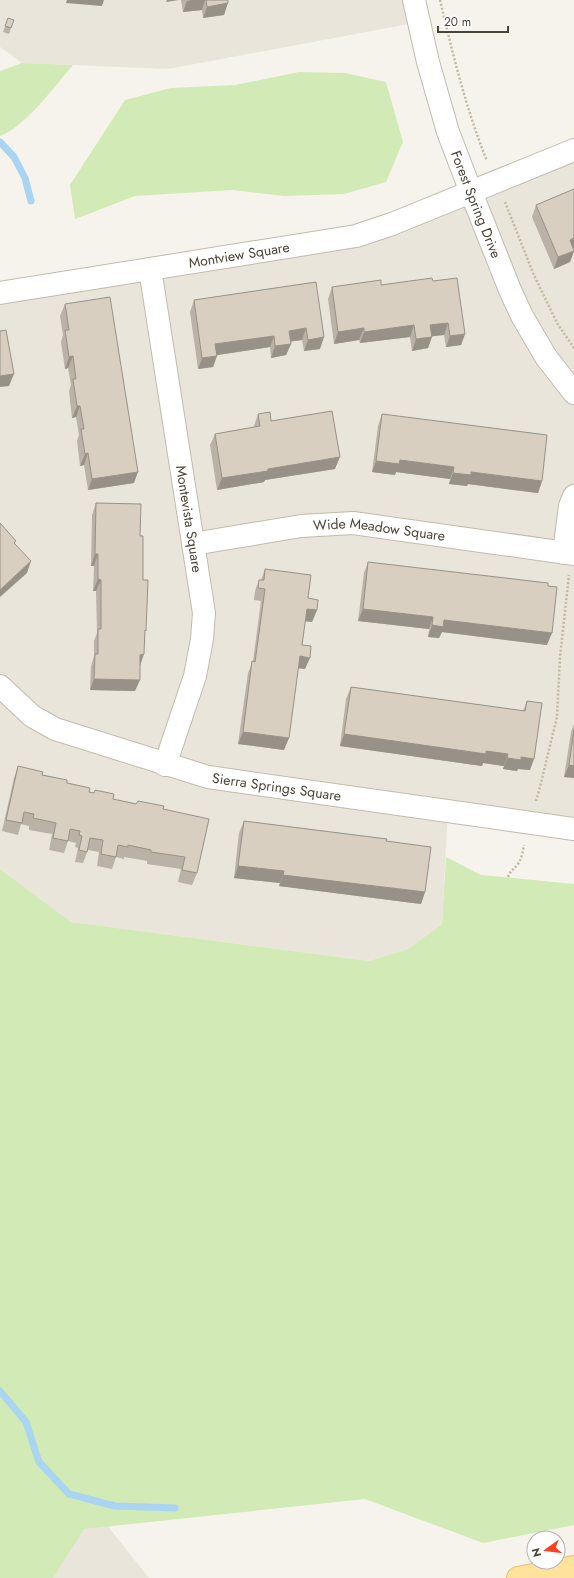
<svg xmlns="http://www.w3.org/2000/svg" width="574" height="1578" font-family="Jost,sans-serif">
<rect width="100%" height="100%" fill="#f6f3ec"/>
<!-- residential -->
<g fill="#eae5da">
<polygon points="0,0 414,0 419,22 168,69 22,63 0,47"/>
<polygon points="574,151 574,828 448,808 442,924 408,949 369,961 71,922 0,869 0,289 356,236"/>
<polygon points="0,1391 149,1578 0,1578"/>
</g>
<!-- green -->
<g fill="#d2eab5">
<path d="M 22,63 L 73,65 C 55,86 25,127 0,136 L 0,71 Z"/>
<polygon points="299,72 345,73 386,82 403,142 386,182 344,194 284,196 232,190 135,196 75,219 70,185 125,100 171,88 235,85"/>
<polygon points="446,857 481,875 574,884 574,1525 483,1543 365,1499 84,1529 53,1578 0,1578 0,869 71,922 369,961 408,949 442,924"/>
</g>
<g fill="none" stroke-linecap="round" stroke-linejoin="round">
<!-- stream -->
<g stroke="#a9d4f2" stroke-width="7">
<polyline points="0,142 14,157 25,178 31,201"/>
<polyline points="0,1391 26,1422 39,1462 69,1494 115,1506 175,1508"/>
</g>
<!-- minor casing -->
<g stroke="#c2bbae" stroke-width="24">
<g id="minor">
<path id="s1" d="M 414,0 L 428,62 L 448,132 L 471,192 L 510,290 L 522,316 L 546,357 L 574,393"/>
<path id="s2" d="M 150,269 L 204,613 L 202,639 L 195,676 L 165,765"/>
<path id="s3" d="M 0,293 L 356,236 L 392,224 L 574,150"/>
<path id="s4" d="M 193,544 L 301,526 L 353,523 L 574,554"/>
<polyline points="564,553 570,506 574,496"/>
<path id="s5" d="M 0,686 L 32,716 L 55,729 L 208,777 L 574,829"/>
</g>
</g>
<!-- major casing -->
<g stroke="#e6c16a" stroke-width="24">
<polyline id="major" points="518,1578 574,1567"/>
</g>
<!-- path -->
<g stroke="#c4b79f" stroke-width="2.5" stroke-dasharray="2 2" stroke-linecap="butt">
<path d="M 440,0 C 453,55 466,109 487,161"/>
<polyline points="505,202 533,273 557,323 574,348"/>
<polyline points="536,801 540,787 557,717 560,657 569,575"/>
<path d="M 508,877 C 510,871 514,869 518,864 C 522,858 523,851 524,845"/>
</g>
<!-- minor -->
<use href="#minor" stroke="#fff" stroke-width="22"/>
<!-- major -->
<use href="#major" stroke="#ffe39c" stroke-width="22"/>
</g>
<!-- wall -->
<g fill="#bab2a6">
<polygon points="181,0 228,0 224,15 203,18 202,10 183,12"/>
<polygon points="8,18 14,20 9,34 3,32"/>
<polygon points="574,189 574,248 573,248 574,252 570,262 554,269 532,217 536,205"/>
<polygon points="433,281 465,334 461,345 446,347 444,335 432,336 428,348 412,351 410,337 360,343 359,340 334,344 328,299 332,287 381,285"/>
<polygon points="316,282 320,349 304,351 302,340 290,342 291,344 286,355 271,358 270,347 217,355 213,367 198,369 190,312 194,300"/>
<polygon points="65,304 134,483 88,490 84,465 80,466 77,441 79,435 76,417 72,418 69,391 71,385 68,368 65,369 61,342 63,335 60,316"/>
<polygon points="258,414 271,421 335,469 265,480 264,482 217,490 210,445 215,434 254,427 254,426"/>
<polygon points="382,414 542,481 538,493 468,484 467,486 449,484 450,479 396,472 395,475 372,472 378,426"/>
<polygon points="96,503 140,536 145,636 135,691 90,690 91,666 94,656 94,641 97,633 96,591 93,591 94,566 91,566 92,515"/>
<polygon points="368,562 548,586 547,645 442,632 439,638 428,637 429,629 358,621 364,573"/>
<polygon points="265,569 308,598 317,610 312,622 305,621 302,645 305,669 298,668 284,750 238,744 248,673 253,661 261,601 254,600 255,591 259,580 261,580"/>
<polygon points="351,687 523,711 527,701 530,770 518,769 517,771 503,769 504,766 483,763 482,766 340,746 346,699"/>
<polygon points="574,724 574,778 564,777 571,732"/>
<polygon points="18,766 67,783 89,792 113,799 163,809 197,873 192,885 178,882 181,869 147,864 147,861 124,857 124,859 116,857 112,869 97,866 99,852 88,850 83,863 75,862 78,848 75,847 76,843 68,841 64,853 49,850 52,834 29,830 29,826 21,824 18,835 2,831 14,778"/>
<polygon points="244,821 386,841 425,892 421,904 279,886 280,883 234,878 239,833"/>
</g>
<!-- shaded-wall -->
<g fill="#979187">
<polygon points="67,0 104,0 102,6 66,3"/>
<polygon points="167,0 179,0 166,2"/>
<polygon points="192,0 205,0 202,10 183,12 187,1"/>
<polygon points="228,3 224,15 203,18 207,7"/>
<polygon points="574,238 574,248 566,251 570,240"/>
<polygon points="574,251 570,262 554,269 558,257"/>
<polygon points="448,323 444,335 426,337 430,325"/>
<polygon points="414,325 410,337 360,343 364,332"/>
<polygon points="306,328 302,340 284,342 289,331"/>
<polygon points="364,328 359,340 334,344 338,332"/>
<polygon points="465,334 461,345 446,347 450,336"/>
<polygon points="274,336 270,347 211,356 215,344"/>
<polygon points="324,337 320,349 304,351 308,340"/>
<polygon points="432,337 428,348 412,351 416,339"/>
<polygon points="291,344 286,355 271,358 275,346"/>
<polygon points="73,356 68,368 65,369 69,357"/>
<polygon points="217,356 213,367 198,369 202,358"/>
<polygon points="14,374 9,386 0,387 0,376"/>
<polygon points="77,406 80,406 76,417 72,418"/>
<polygon points="88,453 84,465 80,466 85,454"/>
<polygon points="340,457 335,469 265,480 264,482 217,490 222,478 268,469"/>
<polygon points="400,460 454,467 450,479 396,472 395,475 372,472 376,461"/>
<polygon points="138,472 134,483 88,490 92,479"/>
<polygon points="471,472 542,481 538,493 468,484 467,486 449,484 453,473"/>
<polygon points="95,554 98,554 94,566 91,566"/>
<polygon points="31,561 27,573 0,597 0,590"/>
<polygon points="98,579 101,580 96,591 93,591"/>
<polygon points="307,609 317,610 312,622 303,621"/>
<polygon points="363,609 433,617 429,629 358,621"/>
<polygon points="444,620 552,633 547,645 442,632 439,638 428,637 432,625"/>
<polygon points="144,654 140,666 140,655"/>
<polygon points="300,656 310,658 305,669 296,668"/>
<polygon points="94,679 140,680 135,691 90,690"/>
<polygon points="243,732 289,738 284,750 238,744"/>
<polygon points="344,734 486,751 508,754 504,766 483,763 482,766 340,746"/>
<polygon points="521,757 534,759 530,770 518,769 517,771 503,769 507,758"/>
<polygon points="569,765 574,766 574,778 564,777"/>
<polygon points="238,866 284,871 280,883 234,878"/>
<polygon points="283,875 425,892 421,904 279,886"/>
</g>
<!-- building -->
<g fill="#d8cfc1" stroke="#979187">
<polygon points="206,0 228,0 228,3 207,7"/>
<polygon points="8,18 14,20 11,28 5,26"/>
<polygon points="574,189 574,238 570,240 574,251 558,257 536,205"/>
<polygon points="432,278 433,281 457,278 465,334 450,336 448,323 430,325 432,337 416,339 414,325 364,332 364,328 338,332 332,287 381,280 381,285"/>
<polygon points="316,282 324,337 308,340 306,328 289,331 291,344 275,346 274,336 215,344 217,356 202,358 194,300"/>
<polygon points="110,297 138,472 92,479 88,453 85,454 81,429 84,429 80,406 77,406 73,379 76,379 73,356 69,357 65,330 69,330 65,304"/>
<polygon points="6,330 14,374 0,376 0,331"/>
<polygon points="332,411 340,457 268,469 268,471 222,478 215,434 260,426 258,414 270,412 271,421"/>
<polygon points="382,414 547,435 542,481 471,472 471,475 453,473 454,467 400,460 399,464 376,461"/>
<polygon points="96,503 141,504 140,536 143,536 143,580 148,580 146,631 145,630 144,654 140,655 140,680 94,679 95,654 98,654 98,629 101,629 101,580 98,579 98,554 95,554"/>
<polygon points="0,523 16,541 14,543 31,561 0,590"/>
<polygon points="368,562 548,583 548,586 557,587 552,633 444,620 443,627 432,625 433,617 363,609"/>
<polygon points="265,569 311,575 308,598 318,600 317,610 307,609 302,645 311,646 310,658 300,656 289,738 243,732 252,661 255,662 265,589 258,588 259,580 264,580"/>
<polygon points="351,687 525,711 527,701 542,703 534,759 521,757 521,760 507,758 508,754 486,751 486,754 344,734"/>
<polygon points="574,730 574,766 569,765"/>
<polygon points="18,766 43,772 42,775 67,780 67,783 90,788 89,792 94,793 95,790 114,794 113,799 136,804 138,801 164,806 163,809 209,819 197,873 182,870 185,857 151,852 151,850 128,845 128,847 118,845 116,857 101,854 103,840 90,838 87,852 79,850 82,836 79,835 80,831 70,829 68,841 53,838 56,823 33,818 34,814 24,812 22,823 6,820"/>
<polygon points="244,821 387,839 386,841 431,847 425,892 283,875 284,871 238,866"/>
</g>
<g text-anchor="middle" stroke-width="4" stroke-linejoin="round" paint-order="stroke">
<!-- street labels -->
<g font-size="14" fill="#4b4439" stroke="#fff">
<text dy="5" stroke="none"><textPath href="#s1" startOffset="214">Forest Spring Drive</textPath></text>
<text dy="5" stroke="none"><textPath href="#s3" startOffset="242">Montview Square</textPath></text>
<text dy="5" stroke="none"><textPath href="#s2" startOffset="253">Montevista Square</textPath></text>
<text dy="5" stroke="none"><textPath href="#s4" startOffset="188">Wide Meadow Square</textPath></text>
<text dy="5" stroke="none"><textPath href="#s5" startOffset="300">Sierra Springs Square</textPath></text>
</g>
</g>
<!-- north arrow -->
<g transform="translate(546 1550) rotate(256)"><circle r="19" fill="#ffffff" stroke="#b7b4b0"/>
<path d="M0-3L7 15L0 10L-7 15Z" fill="#fc3f1d"/>
<text y="-6" font-size="11" font-weight="bold" text-anchor="middle" fill="#4b4439">N</text>
</g>
<!-- scale -->
<path d="M438 26v6h70v-6" fill="none" stroke="#4b4439" stroke-width="2"/>
<text x="444" y="26" font-size="12" fill="#4b4439" stroke="#ffffff" stroke-width="3" paint-order="stroke">20 m</text>
</svg>
